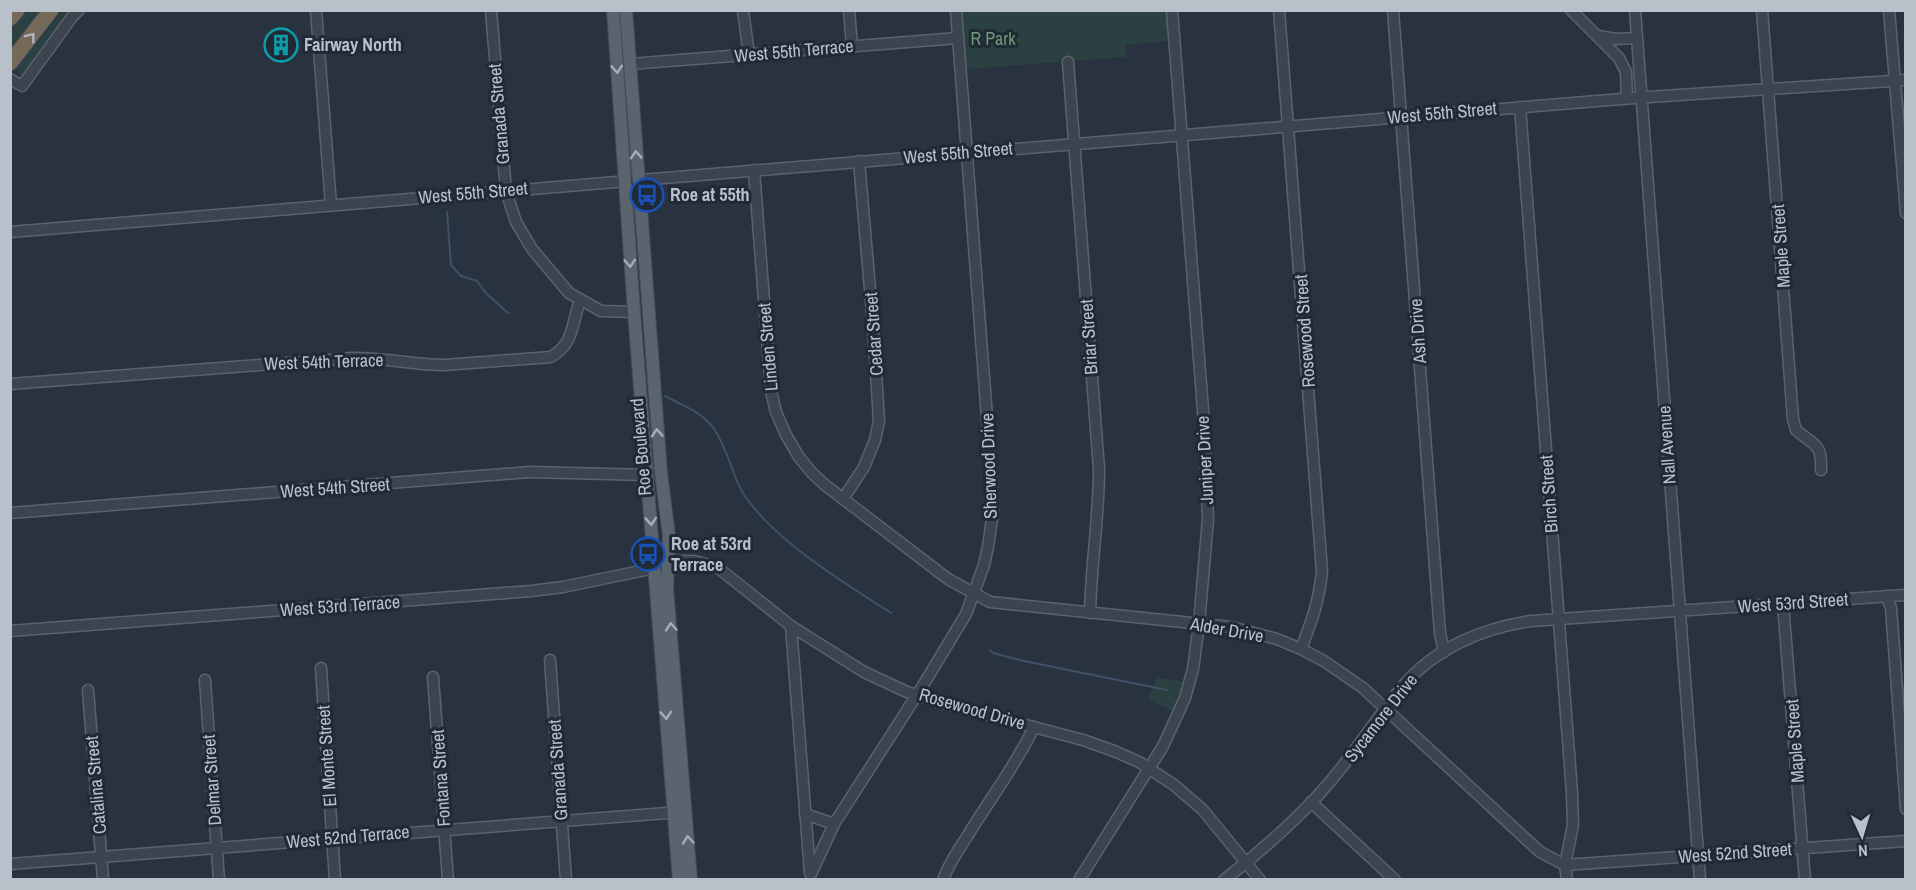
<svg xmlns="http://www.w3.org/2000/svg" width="1916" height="890" font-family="'Archivo Narrow',sans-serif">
<rect width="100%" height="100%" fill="#28333f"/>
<!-- green -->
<g fill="#2b4141">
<polygon points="25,11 42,11 11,50 11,29"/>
<polygon points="63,11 72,11 25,74 20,76 18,70 21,63"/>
<polygon points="962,11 1172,11 1174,40 1126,45 1126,57 967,69"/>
<polygon points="1156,677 1187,682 1176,712 1148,700"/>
</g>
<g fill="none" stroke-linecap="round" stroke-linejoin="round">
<!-- stream -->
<g stroke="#3f5167" stroke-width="2">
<polyline points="447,212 451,265 461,276 477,281 486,293 508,313"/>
<path d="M 665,396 C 682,405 704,413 714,429 C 730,452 732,481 750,503 C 782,545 846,584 891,613"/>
<polyline points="990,650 993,653 1024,661 1167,690"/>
</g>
<!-- minor casing -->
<g stroke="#59636d" stroke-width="13">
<g id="minor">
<polyline points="316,10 331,205"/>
<polyline points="491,10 506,191 516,222 532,249 569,293 601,311 634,312"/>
<polyline points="743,10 749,55"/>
<polyline points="849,10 852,47"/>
<path d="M 1279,10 L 1322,571 C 1319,602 1312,620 1301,649"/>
<polyline points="1393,10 1440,633 1444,652"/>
<polyline points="1571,10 1619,58 1626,72 1627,98"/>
<polyline points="1635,10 1700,880"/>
<path d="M 1762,10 L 1793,419 L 1796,430 C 1814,446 1822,442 1821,470"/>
<polyline points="1889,10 1906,213"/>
<polyline points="1598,36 1616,39 1636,38"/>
<path d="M 1068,62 L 1099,469 C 1099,517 1091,565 1090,613"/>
<polyline points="630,64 958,38"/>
<polyline points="10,79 22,86 72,17 79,10"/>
<polyline points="1520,107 1572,793 1573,825 1565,865 1567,880"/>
<polyline points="754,170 771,391 776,412 786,435 799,457 812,473 825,485 948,579 990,602 1231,627 1277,639 1301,649 1324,661 1363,688 1540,852 1565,865 1906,841"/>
<polyline points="10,232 1634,98 1906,80"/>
<path d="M 10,384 L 351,358 C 383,357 413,365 444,365 L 551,357 C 575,343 571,324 580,301"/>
<polyline points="843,499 864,467 875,440 879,421 873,324 859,161"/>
<polyline points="10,513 530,472 648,475 661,473"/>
<polyline points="1887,596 1891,608 1906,809"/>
<polyline points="1783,604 1805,880"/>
<polyline points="791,626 810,873"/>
<polyline points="10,631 531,591 563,587 655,568 677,561 694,561 717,567 791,626 864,672 907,692 946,704 1083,740 1114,751 1139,762 1174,785 1203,810 1260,880"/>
<polyline points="550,660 566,880"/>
<polyline points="321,668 335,880"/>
<polyline points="433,677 448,880"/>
<polyline points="205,680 219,880"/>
<polyline points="88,690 103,880"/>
<polyline points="1311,802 1395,880"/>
<polyline points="805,814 834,824"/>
<polyline points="10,864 680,812"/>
<polyline points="811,874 834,824 922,687 966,614 984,565 988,547 993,512 992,483 956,10"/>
<path d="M 943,880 C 949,863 959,849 968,835 C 990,799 1016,765 1034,727"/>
<polyline points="1079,880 1163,746 1185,698 1193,669 1199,624 1208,519 1204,423 1172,10"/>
<path d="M 1224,880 C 1258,854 1301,816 1328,784 C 1355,753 1377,717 1403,686 C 1435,648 1483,628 1531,621 L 1906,595"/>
</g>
</g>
<!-- major casing -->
<g stroke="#454e58" stroke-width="14">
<g id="major">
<polyline points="613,10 634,312 679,880"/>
<polyline points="626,10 661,473 669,536 667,588 691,880"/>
</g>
</g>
<!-- highway casing -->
<g stroke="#46505a" stroke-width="17">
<g id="highway">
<polyline points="10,18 17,10"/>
<polyline points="10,63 51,10"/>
</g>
</g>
<!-- minor -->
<use href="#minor" stroke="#3c454f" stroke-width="10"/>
<!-- major -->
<use href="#major" stroke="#5a646f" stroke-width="12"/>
<!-- highway -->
<use href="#highway" stroke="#756959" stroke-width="15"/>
</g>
<!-- one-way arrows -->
<defs><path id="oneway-chevron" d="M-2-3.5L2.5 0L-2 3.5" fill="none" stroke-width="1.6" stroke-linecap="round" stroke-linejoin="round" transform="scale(1.5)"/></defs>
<use stroke="#b1b7bf" href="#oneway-chevron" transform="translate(31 37) rotate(-52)"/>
<g stroke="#a5aeb8">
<use href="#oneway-chevron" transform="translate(617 69) rotate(86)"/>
<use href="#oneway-chevron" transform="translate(636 155) rotate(-94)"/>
<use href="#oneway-chevron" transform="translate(630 263) rotate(86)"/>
<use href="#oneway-chevron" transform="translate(657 433) rotate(-94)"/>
<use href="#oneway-chevron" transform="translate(651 521) rotate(86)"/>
<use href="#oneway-chevron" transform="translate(671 627) rotate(-95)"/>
<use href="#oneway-chevron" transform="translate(666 715) rotate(86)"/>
<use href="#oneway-chevron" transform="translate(688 840) rotate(-95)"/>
</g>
<!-- icons -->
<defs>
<g id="building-ring" transform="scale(1.725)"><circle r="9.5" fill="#202a34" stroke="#0f9aa8" stroke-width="1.5"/><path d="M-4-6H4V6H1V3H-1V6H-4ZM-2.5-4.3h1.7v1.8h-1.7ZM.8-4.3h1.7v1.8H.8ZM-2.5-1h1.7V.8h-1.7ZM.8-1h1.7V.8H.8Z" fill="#0f9aa8"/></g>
<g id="bus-ring" transform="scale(1.725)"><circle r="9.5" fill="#202a34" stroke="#1a4fb4" stroke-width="1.5"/><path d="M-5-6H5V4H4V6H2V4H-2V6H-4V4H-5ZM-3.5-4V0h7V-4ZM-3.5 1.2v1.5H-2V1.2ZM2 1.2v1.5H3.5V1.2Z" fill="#1a4fb4"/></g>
</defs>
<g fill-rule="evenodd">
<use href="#building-ring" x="281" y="45"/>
<use href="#bus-ring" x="647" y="195"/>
<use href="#bus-ring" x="648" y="554"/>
</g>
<g text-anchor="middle" stroke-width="6" stroke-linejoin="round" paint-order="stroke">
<!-- park labels -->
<g font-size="18" fill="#719978" stroke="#202a34">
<text x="993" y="45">R Park</text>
</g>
<!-- poi labels -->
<g font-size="18" font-weight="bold" fill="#b8c0ca" stroke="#202a34" text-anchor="start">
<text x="304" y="51">Fairway North</text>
<text x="670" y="201">Roe at 55th</text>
<text x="671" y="550">Roe at 53rd<tspan x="671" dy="21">Terrace</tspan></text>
</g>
<!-- street labels -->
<g font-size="18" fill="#b8c0ca" stroke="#202a34">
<text transform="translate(794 51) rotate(-5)" y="6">West 55th Terrace</text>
<text transform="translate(1442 113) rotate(-5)" y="6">West 55th Street</text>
<text transform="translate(499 114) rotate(-95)" y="6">Granada Street</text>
<text transform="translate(958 153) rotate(-5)" y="6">West 55th Street</text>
<text transform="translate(473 193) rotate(-5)" y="6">West 55th Street</text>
<text transform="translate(1781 246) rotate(-94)" y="6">Maple Street</text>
<text transform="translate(1305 331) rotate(-94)" y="6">Rosewood Street</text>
<text transform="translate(1418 331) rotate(-94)" y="6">Ash Drive</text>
<text transform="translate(874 334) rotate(-94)" y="6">Cedar Street</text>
<text transform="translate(1089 337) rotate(-94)" y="6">Briar Street</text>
<text transform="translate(768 347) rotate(-95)" y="6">Linden Street</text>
<text transform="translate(324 362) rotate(-2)" y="6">West 54th Terrace</text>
<text transform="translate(1667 445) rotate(-94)" y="6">Nall Avenue</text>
<text transform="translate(641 447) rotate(-95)" y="6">Roe Boulevard</text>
<text transform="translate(1205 460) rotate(-93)" y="6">Juniper Drive</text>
<text transform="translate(989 466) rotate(-92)" y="6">Sherwood Drive</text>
<text transform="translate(335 488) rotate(-4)" y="6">West 54th Street</text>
<text transform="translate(1549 494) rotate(-94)" y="6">Birch Street</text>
<text transform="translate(1793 603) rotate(-4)" y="6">West 53rd Street</text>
<text transform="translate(340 606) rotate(-4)" y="6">West 53rd Terrace</text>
<text transform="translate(1227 630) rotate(10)" y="6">Alder Drive</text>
<text transform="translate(972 709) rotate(16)" y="6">Rosewood Drive</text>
<text transform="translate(1381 718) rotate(-52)" y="6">Sycamore Drive</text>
<text transform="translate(1795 741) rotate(-94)" y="6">Maple Street</text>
<text transform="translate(327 756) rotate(-94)" y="6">El Monte Street</text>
<text transform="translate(558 770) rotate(-94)" y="6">Granada Street</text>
<text transform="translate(441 778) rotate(-94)" y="6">Fontana Street</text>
<text transform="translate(212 780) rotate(-94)" y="6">Delmar Street</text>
<text transform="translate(96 785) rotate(-95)" y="6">Catalina Street</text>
<text transform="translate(348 837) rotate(-5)" y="6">West 52nd Terrace</text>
<text transform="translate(1735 853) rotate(-4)" y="6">West 52nd Street</text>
</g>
</g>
<!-- border -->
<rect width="1916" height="890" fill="none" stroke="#b8c0ca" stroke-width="24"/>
<!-- north arrow -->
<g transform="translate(1862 836) rotate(176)" stroke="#202a34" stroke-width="4.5" paint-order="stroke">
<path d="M0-4.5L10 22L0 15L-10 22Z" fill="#b8c0ca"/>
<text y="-9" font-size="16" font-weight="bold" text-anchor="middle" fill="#b8c0ca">N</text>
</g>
</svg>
